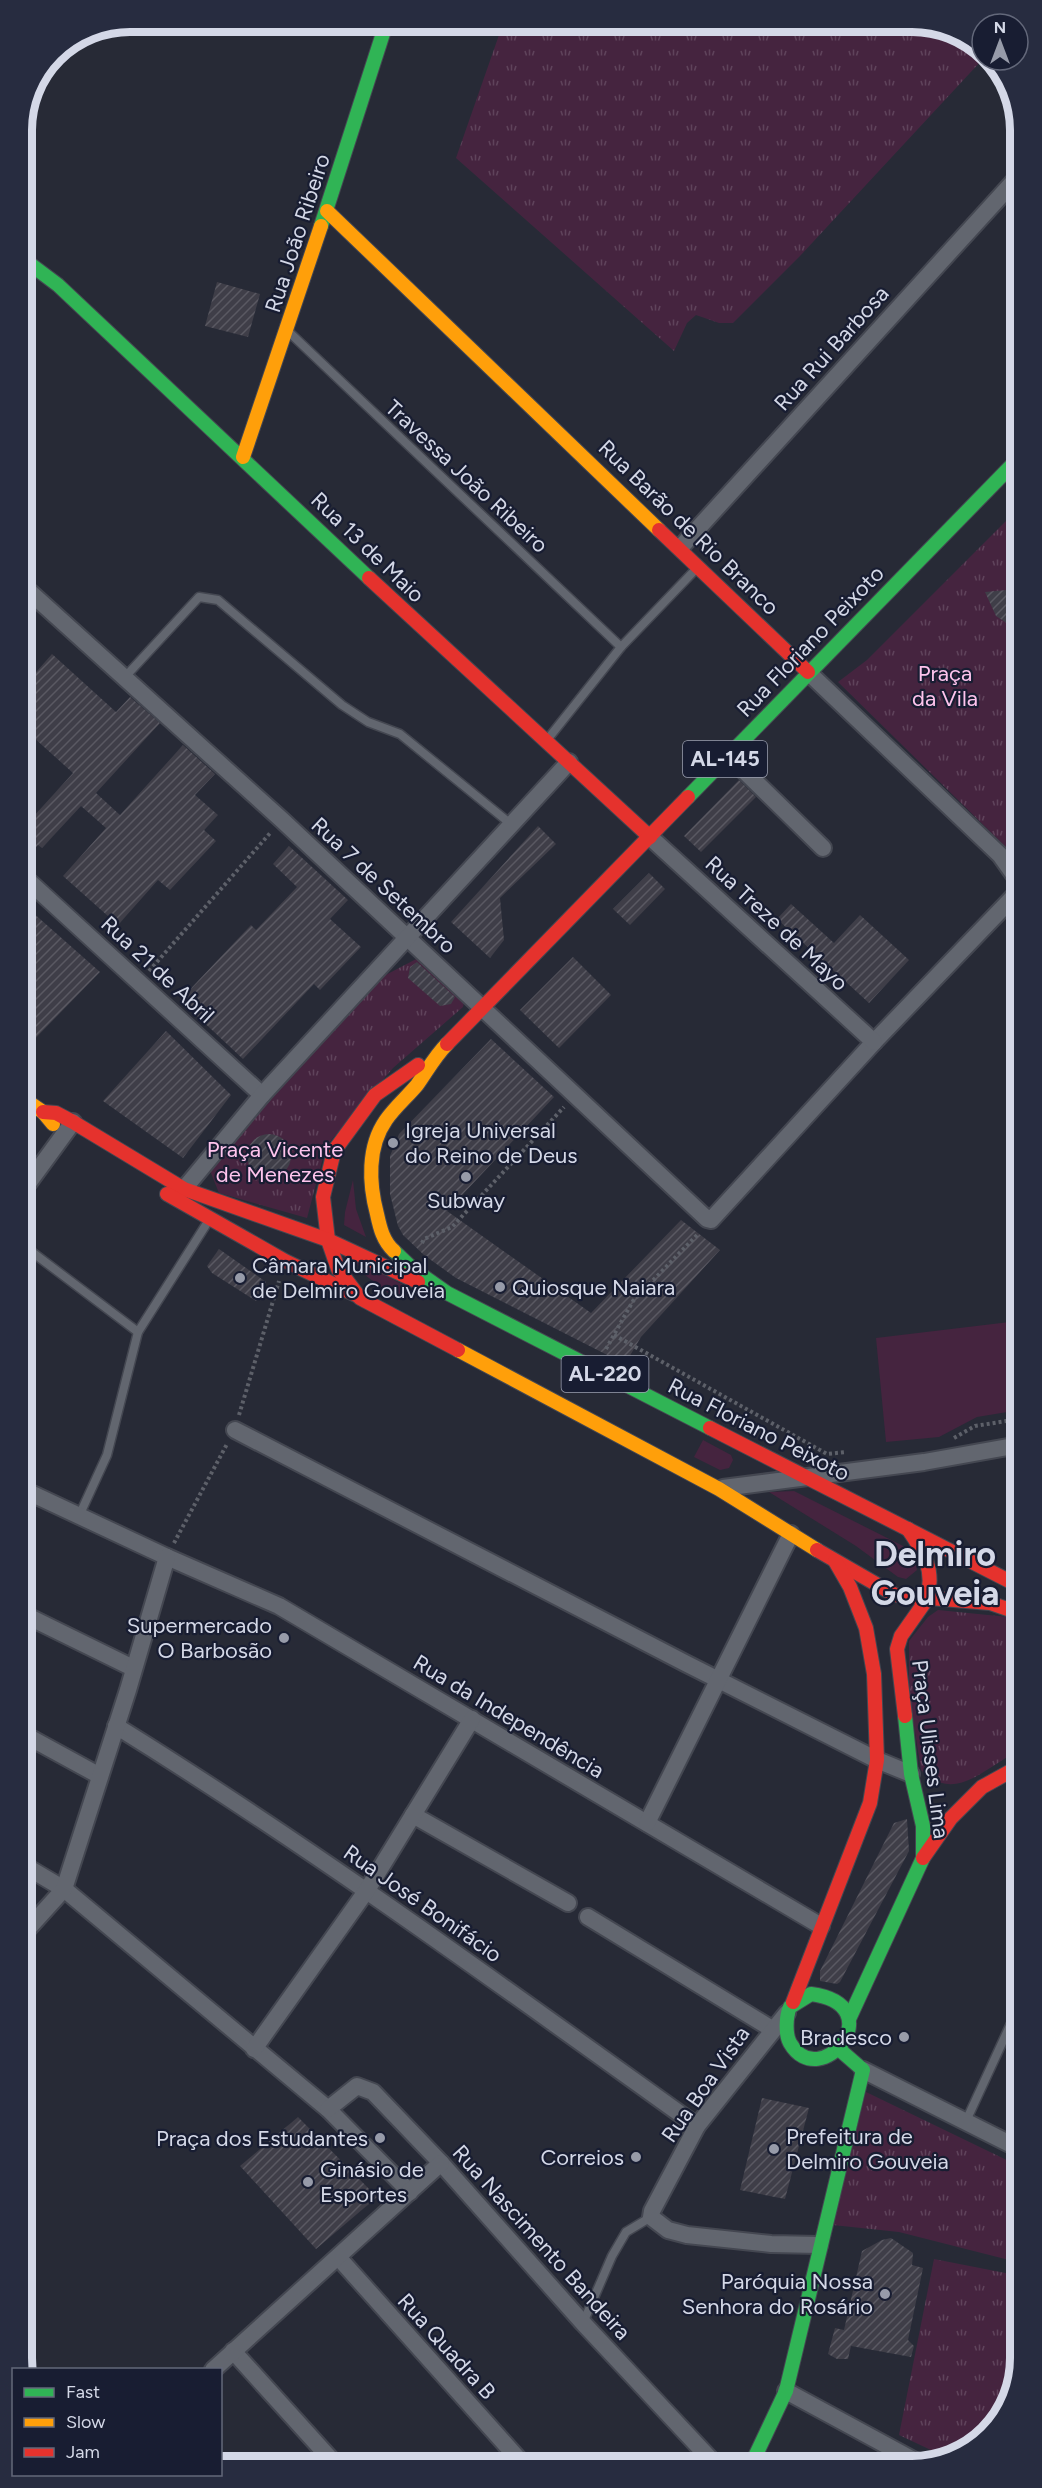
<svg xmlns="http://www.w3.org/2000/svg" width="1042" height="2488" font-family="Figtree,sans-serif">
<defs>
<pattern id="park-tufts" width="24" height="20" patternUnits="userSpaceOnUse" patternTransform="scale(1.5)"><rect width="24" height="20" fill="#45243f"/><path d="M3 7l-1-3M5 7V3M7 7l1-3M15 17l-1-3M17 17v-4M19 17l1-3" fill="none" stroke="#5f435b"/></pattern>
<pattern id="building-hatch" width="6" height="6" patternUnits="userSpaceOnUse" patternTransform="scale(1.5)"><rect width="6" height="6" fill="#3f3e48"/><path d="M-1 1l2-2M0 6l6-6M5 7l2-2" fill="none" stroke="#5a5962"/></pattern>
</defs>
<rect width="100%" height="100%" fill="#272a36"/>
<!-- grass -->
<g fill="#45243f">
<polygon points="353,1180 356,1209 366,1237 344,1225 345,1212"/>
<polygon points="353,1258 407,1287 399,1301 365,1275"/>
<polygon points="1018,1321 1019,1410 977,1417 939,1437 886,1442 876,1338"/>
<polygon points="703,1440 731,1455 733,1460 729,1468 720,1470 694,1457"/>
<polygon points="794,1491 913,1551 917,1570 906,1579 898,1577 856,1546 769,1492"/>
</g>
<!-- park -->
<g fill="url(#park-tufts)">
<polygon points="474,21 920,21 979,44 982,48 982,60 800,256 733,323 719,323 696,315 687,323 674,351 456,158 499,35"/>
<polygon points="1016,511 1017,858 838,682 867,660"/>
<polygon points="422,956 465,998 463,1007 393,1068 326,1146 307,1218 219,1193 209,1168 275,1091 376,980"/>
<path d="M 938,1610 L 1019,1618 L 1019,1751 C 985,1766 956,1805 921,1770 L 909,1693 L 909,1641 L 928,1617 Z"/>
<polygon points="866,2092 1021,2167 1021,2263 899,2232 833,2225"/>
<polygon points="934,2259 1021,2276 1021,2358 982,2436 950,2459 899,2435"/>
</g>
<!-- building -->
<g fill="url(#building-hatch)">
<polygon points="217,282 260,294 248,337 205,326"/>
<polygon points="1017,589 1017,630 996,616 985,592"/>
<polygon points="52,654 116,712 130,697 160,723 96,793 120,815 183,745 215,774 195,795 218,815 204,830 216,841 170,890 158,880 118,925 63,876 106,828 81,806 42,848 38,845 23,862 23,828 73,773 23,728 23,687"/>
<polygon points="739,780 756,797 701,852 684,836"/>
<polygon points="538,826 556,844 500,898 504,940 490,958 451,922"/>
<polygon points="289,846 348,900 330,919 361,947 320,990 314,984 243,1059 180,1000 251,925 256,930 297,887 273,864"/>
<polygon points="649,873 665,889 630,925 613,909"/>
<polygon points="23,904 100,972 23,1051"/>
<polygon points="791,904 834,943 860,915 909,960 869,1003 777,919"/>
<polygon points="573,957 611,995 559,1048 520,1010"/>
<polygon points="417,962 455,997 451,1004 440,1006 408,978 410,967"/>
<polygon points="166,1031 231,1095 183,1158 103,1101"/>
<polygon points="491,1039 554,1097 447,1211 591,1313 681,1220 720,1250 641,1337 625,1364 456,1278 424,1255 403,1235 398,1226 390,1194 390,1156 399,1134"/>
<circle cx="269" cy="1156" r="22"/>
<polygon points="219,1249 266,1282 256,1301 212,1273 207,1266"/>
<polygon points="907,1819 909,1851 840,1982 837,1984 820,1981 820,1971 894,1823"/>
<polygon points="762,2098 809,2108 785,2199 740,2190"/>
<polygon points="298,2117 377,2197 316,2249 240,2166"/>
<polygon points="891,2238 913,2253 912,2265 923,2268 908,2340 914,2346 911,2357 851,2346 848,2359 837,2359 828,2354 835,2328 844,2330 862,2251 882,2240"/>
</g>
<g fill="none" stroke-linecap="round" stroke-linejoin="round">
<!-- lane casing -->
<g stroke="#444751" stroke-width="11">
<g id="lane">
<polyline points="290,333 621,647"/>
<polyline points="125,677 199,597 218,600 342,705 368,722 400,734 512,825"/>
<polyline points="547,740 621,647 696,569"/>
<polyline points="24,1246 138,1332"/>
<polyline points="79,1516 107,1455 138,1332 209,1220"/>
<polyline points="966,2121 1020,2004"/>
<polyline points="583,2323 612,2256 626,2232 651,2217"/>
</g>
</g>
<!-- street casing -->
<g stroke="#444751" stroke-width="20">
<g id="street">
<polyline points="681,547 1016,179"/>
<polyline points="22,585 282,820 707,1219 711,1220 874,1042 1017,893"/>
<polyline points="808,672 1000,855 1017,879"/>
<polyline points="728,755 823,848"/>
<polyline points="650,837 874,1042"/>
<polyline points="23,876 262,1095"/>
<polyline points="24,1189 73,1122"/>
<polyline points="184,1189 262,1095 569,762"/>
<polyline points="235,1430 687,1664 877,1760 911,1774"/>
<polyline points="723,1488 924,1462 1019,1445"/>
<polyline points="24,1490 167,1557 279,1606 821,1926"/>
<polyline points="25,1615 133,1668"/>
<path d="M 116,1726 C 316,1850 506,1989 697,2126"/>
<polyline points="25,1735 100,1776"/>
<polyline points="413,1815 568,1903"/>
<polyline points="647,1823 791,1534"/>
<polyline points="25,1866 64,1889 328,2109 410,2192"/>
<polyline points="588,1917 772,2029"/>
<polyline points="26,1931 64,1889 128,1690 167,1557"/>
<polyline points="787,2013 697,2126 652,2211 651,2217 668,2230 687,2235 771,2244 819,2245"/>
<polyline points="254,2049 367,1890 472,1719"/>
<polyline points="863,2070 1020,2149"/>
<polyline points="328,2109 357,2086 373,2092 441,2163 583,2323 714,2463"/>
<polyline points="338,2257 523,2464"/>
<polyline points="233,2351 336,2465"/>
<polyline points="213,2370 441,2163"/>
<polyline points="786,2391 917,2462"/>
</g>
</g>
<!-- fast casing -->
<g stroke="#444751" stroke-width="16">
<g id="fast">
<polyline points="321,226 387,21"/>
<polyline points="22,258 58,285 369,578"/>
<polyline points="688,797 1016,461"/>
<polyline points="394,1251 413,1269 447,1293 710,1428"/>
<path d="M 811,1994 C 894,2005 820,2095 790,2043 C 785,2034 786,2016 790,2007 Z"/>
<polyline points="849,2019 923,1858 923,1826 911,1774 905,1716"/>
<polyline points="752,2463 786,2391 863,2070 840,2050"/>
</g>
</g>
<!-- slow casing -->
<g stroke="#444751" stroke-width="16">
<g id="slow">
<polyline points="327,211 659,530"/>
<polyline points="243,457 321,226"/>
<polyline points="24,1099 43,1112 53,1124"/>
<path d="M 394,1251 C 383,1241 380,1228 377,1214 C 369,1184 367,1147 386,1120 C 395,1107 407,1097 417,1085 C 427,1071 435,1056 447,1044"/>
<polyline points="458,1350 719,1489 817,1550"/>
</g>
</g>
<!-- jam casing -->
<g stroke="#444751" stroke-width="16">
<g id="jam">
<polyline points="659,530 808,672"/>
<polyline points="369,578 650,837"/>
<polyline points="447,1044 688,797"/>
<polyline points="418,1065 375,1095 334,1151 323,1197 328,1240 338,1269 360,1298 458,1350"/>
<polyline points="43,1112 56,1113 73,1122 184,1189 328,1240 418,1282"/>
<polyline points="167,1194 285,1261 356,1295"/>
<polyline points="710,1428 1019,1586"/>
<path d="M 908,1529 C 924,1552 935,1570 927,1599"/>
<polyline points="817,1550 895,1595 990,1603 1019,1613"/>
<polyline points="905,1716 897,1649 901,1636 927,1599"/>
<polyline points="923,1858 951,1818 982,1787 1020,1766"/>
<polyline points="793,2002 870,1803 877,1760 874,1674 866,1628 850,1587 835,1561"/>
</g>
</g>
<!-- path -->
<g stroke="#5d6069" stroke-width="4" stroke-dasharray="3 3" stroke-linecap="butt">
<polyline points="149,971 271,832"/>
<polyline points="422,1243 424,1239 452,1227 564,1107"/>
<polyline points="614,1335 827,1454 846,1452"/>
<polyline points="606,1349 633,1301 698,1234"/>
<polyline points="239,1415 279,1281"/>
<polyline points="954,1438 975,1426 1019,1419"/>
<polyline points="174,1543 227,1444"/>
</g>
<!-- lane -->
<use href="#lane" stroke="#62666f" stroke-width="8"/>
<!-- street -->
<use href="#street" stroke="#62666f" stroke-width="16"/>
<!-- fast -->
<use href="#fast" stroke="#30b455" stroke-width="14"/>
<!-- slow -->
<use href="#slow" stroke="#ff9f0a" stroke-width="14"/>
<!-- jam -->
<use href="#jam" stroke="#e5322d" stroke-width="14"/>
</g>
<!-- markers -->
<g fill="#979ba9" stroke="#181d32" stroke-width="2">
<circle cx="393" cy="1143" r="6"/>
<circle cx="466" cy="1177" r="6"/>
<circle cx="240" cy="1278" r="6"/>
<circle cx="500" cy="1287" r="6"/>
<circle cx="284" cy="1638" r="6"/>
<circle cx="904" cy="2037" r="6"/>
<circle cx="380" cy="2138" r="6"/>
<circle cx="774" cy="2149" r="6"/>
<circle cx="636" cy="2157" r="6"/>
<circle cx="308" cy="2182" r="6"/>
<circle cx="885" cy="2294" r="6"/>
</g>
<g text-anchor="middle" stroke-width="4.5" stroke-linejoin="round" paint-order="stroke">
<!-- shield labels -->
<g fill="#181d32" stroke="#9ca0b1" stroke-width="1.5">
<rect x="683" y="741" width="84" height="36" rx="4.5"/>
<rect x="561.5" y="1356" width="87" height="36" rx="4.5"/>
</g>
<g font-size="21" font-weight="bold" fill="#d4d8e7">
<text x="725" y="766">AL-145</text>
<text x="605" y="1381">AL-220</text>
</g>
<!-- street labels -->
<g font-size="22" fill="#d4d8e7" stroke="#181d32">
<text transform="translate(297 233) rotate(-72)" y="8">Rua João Ribeiro</text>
<text transform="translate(831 348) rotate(-48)" y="8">Rua Rui Barbosa</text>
<text transform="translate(467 476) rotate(43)" y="8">Travessa João Ribeiro</text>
<text transform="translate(689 527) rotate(44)" y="8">Rua Barão de Rio Branco</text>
<text transform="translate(368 547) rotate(44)" y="8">Rua 13 de Maio</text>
<text transform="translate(810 641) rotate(-46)" y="8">Rua Floriano Peixoto</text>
<text transform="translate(384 885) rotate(43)" y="8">Rua 7 de Setembro</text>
<text transform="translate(777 923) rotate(43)" y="8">Rua Treze de Mayo</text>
<text transform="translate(158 969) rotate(43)" y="8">Rua 21 de Abril</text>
<text transform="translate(759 1429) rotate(27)" y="8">Rua Floriano Peixoto</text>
<text transform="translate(509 1716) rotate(31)" y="8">Rua da Independência</text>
<text transform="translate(931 1749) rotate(83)" y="8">Praça Ulisses Lima</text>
<text transform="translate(423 1903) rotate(35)" y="8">Rua José Bonifácio</text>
<text transform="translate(705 2084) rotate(-55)" y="8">Rua Boa Vista</text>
<text transform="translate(542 2242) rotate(48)" y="8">Rua Nascimento Bandeira</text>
<text transform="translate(447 2346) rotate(48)" y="8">Rua Quadra B</text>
</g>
<!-- park labels -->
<g font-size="22" fill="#fec4ed" stroke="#181d32">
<text x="945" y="681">Praça<tspan x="945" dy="25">da Vila</tspan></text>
<text x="275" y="1157">Praça Vicente<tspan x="275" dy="25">de Menezes</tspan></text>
</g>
<!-- poi labels -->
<g font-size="22" fill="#d4d8e7" stroke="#181d32" text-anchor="start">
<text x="405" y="1138">Igreja Universal<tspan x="405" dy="25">do Reino de Deus</tspan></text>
<text x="466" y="1208" text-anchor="middle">Subway</text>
<text x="252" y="1273">Câmara Municipal<tspan x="252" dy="25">de Delmiro Gouveia</tspan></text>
<text x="512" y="1295">Quiosque Naiara</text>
<text x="272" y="1633" text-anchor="end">Supermercado<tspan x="272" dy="25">O Barbosão</tspan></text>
<text x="892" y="2045" text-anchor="end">Bradesco</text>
<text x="786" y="2144">Prefeitura de<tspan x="786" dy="25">Delmiro Gouveia</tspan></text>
<text x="368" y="2146" text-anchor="end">Praça dos Estudantes</text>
<text x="624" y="2165" text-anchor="end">Correios</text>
<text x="320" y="2177">Ginásio de<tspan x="320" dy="25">Esportes</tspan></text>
<text x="873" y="2289" text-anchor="end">Paróquia Nossa<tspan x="873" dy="25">Senhora do Rosário</tspan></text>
</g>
<!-- town labels -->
<g font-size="34" font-weight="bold" fill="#d4d8e7" stroke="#181d32">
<text x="935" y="1566">Delmiro<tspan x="935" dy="39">Gouveia</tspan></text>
</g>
</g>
<!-- crop -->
<path d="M0 0H1042V2488H0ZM130 32H912A98 98 0 0 1 1010 130V2358A98 98 0 0 1 912 2456H130A98 98 0 0 1 32 2358V130A98 98 0 0 1 130 32Z" fill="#272c40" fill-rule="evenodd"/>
<path fill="none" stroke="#d4d8e7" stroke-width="8" d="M130 32H912A98 98 0 0 1 1010 130V2358A98 98 0 0 1 912 2456H130A98 98 0 0 1 32 2358V130A98 98 0 0 1 130 32Z"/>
<!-- legend -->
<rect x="12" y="2368" width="210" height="108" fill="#181d32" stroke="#63687a" stroke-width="1.5"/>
<rect x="24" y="2388" width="30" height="9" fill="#30b455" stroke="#63687a" stroke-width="1.5"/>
<text x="66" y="2398" font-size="18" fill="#d4d8e7">Fast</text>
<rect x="24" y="2418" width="30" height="9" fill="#ff9f0a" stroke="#63687a" stroke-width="1.5"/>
<text x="66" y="2428" font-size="18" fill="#d4d8e7">Slow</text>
<rect x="24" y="2448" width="30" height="9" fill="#e5322d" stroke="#63687a" stroke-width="1.5"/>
<text x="66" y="2458" font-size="18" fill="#d4d8e7">Jam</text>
<!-- north arrow -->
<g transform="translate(1000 42)"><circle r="28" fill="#181d32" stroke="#63687a" stroke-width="1.5"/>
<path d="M0-4.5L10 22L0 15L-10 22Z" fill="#979ba9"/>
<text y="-9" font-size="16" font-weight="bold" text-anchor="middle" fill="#d4d8e7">N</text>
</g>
</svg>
